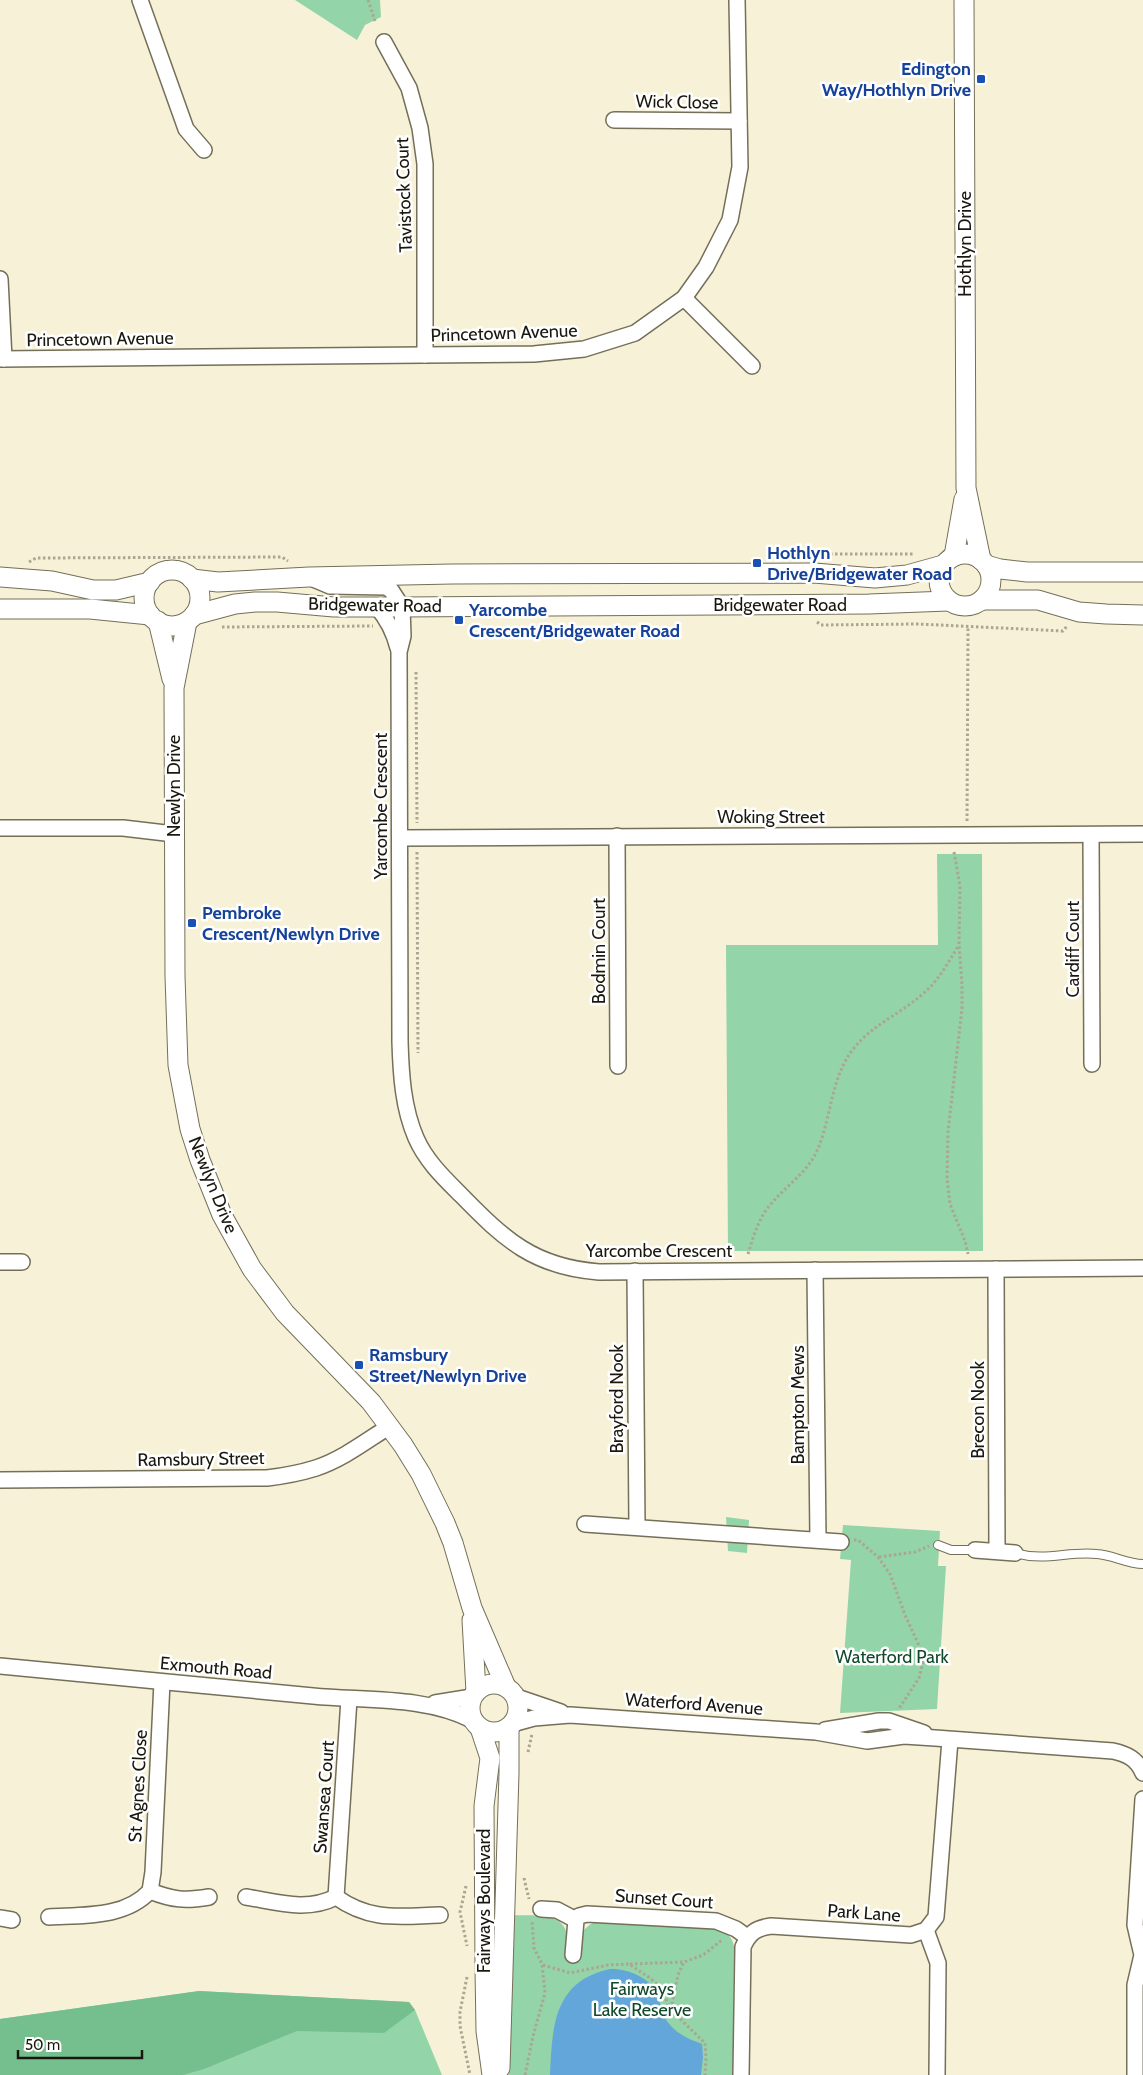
<svg xmlns="http://www.w3.org/2000/svg" width="1143" height="2075" font-family="Cabin,sans-serif">
<rect width="100%" height="100%" fill="#f7f2d7"/>
<!-- green -->
<g fill="#94d4a9">
<polygon points="295,0 380,0 381,17 365,25 357,40"/>
<polygon points="937,854 982,854 983,1251 728,1251 726,945 938,945"/>
<polygon points="726,1517 749,1520 747,1553 728,1551"/>
<polygon points="843,1525 940,1531 938,1566 946,1566 937,1709 840,1713 851,1560 840,1559"/>
<path d="M 514,1915 C 531,1916 564,1911 567,1935 C 568,1941 566,1948 566,1955 C 576,1942 583,1925 599,1920 L 717,1928 C 726,1932 732,1936 734,1946 L 733,2063 L 732,2075 L 509,2075 Z"/>
<polygon points="199,1991 409,2002 415,2010 442,2075 0,2075 0,2019"/>
</g>
<!-- forest -->
<polygon fill="#75bf8f" points="199,1991 409,2002 415,2010 384,2033 297,2031 204,2069 183,2075 0,2075 0,2019"/>
<!-- water -->
<path fill="#63a7da" d="M 610,1969 C 626,1968 650,1977 657,1994 C 661,2005 662,2017 671,2026 C 679,2035 691,2040 702,2044 L 703,2057 L 701,2075 L 550,2075 C 552,2026 554,1981 610,1969 Z"/>
<g fill="none" stroke-linecap="round" stroke-linejoin="round">
<!-- service casing -->
<g stroke="#746f58" stroke-width="10">
<g id="service">
<polyline points="938,1545 951,1550 975,1550"/>
<path d="M 1015,1553 C 1046,1562 1067,1551 1097,1554 C 1113,1555 1127,1564 1143,1564"/>
</g>
</g>
<!-- minor casing -->
<g stroke="#746f58" stroke-width="18">
<g id="minor">
<polyline points="140,0 186,129 204,150"/>
<polyline points="384,42 409,88 420,128 425,164 425,355"/>
<polyline points="614,120 739,121"/>
<polyline points="0,279 4,359"/>
<polyline points="684,298 752,366"/>
<polyline points="0,359 534,354 584,349 635,333 684,298 706,267 730,220 740,167 737,0"/>
<path d="M 311,578 L 330,586 L 386,587 L 391,590 L 402,607 L 403,636 L 399,652 L 400,1042 C 401,1075 403,1108 416,1138 C 426,1161 444,1178 461,1195 C 505,1240 534,1267 599,1272 L 1143,1268"/>
<path d="M 377,607 C 388,620 394,632 398,648"/>
<polyline points="0,828 123,828 174,834"/>
<polyline points="1091,835 1092,1064"/>
<polyline points="617,836 618,1066"/>
<polyline points="400,838 1143,834"/>
<polyline points="0,1262 22,1262"/>
<polyline points="996,1269 997,1551"/>
<polyline points="815,1270 818,1540"/>
<polyline points="635,1271 637,1527"/>
<path d="M 0,1480 L 267,1478 C 284,1476 300,1473 316,1468 C 343,1459 366,1441 390,1426"/>
<polyline points="585,1524 841,1542"/>
<polyline points="975,1550 1015,1553"/>
<path d="M 0,1666 C 104,1676 209,1686 313,1696 C 365,1701 425,1696 472,1720"/>
<polyline points="514,1696 561,1712"/>
<polyline points="435,1703 472,1697"/>
<path d="M 512,1724 L 534,1718 L 570,1715 L 816,1732 L 867,1741 L 904,1736 L 935,1738 L 1113,1751 C 1127,1754 1137,1759 1143,1773"/>
<polyline points="825,1730 879,1721 889,1721 924,1733"/>
<polyline points="150,1891 153,1872 162,1682"/>
<path d="M 246,1897 C 277,1902 307,1912 336,1897 C 371,1922 400,1916 440,1915"/>
<polyline points="336,1897 349,1699"/>
<polyline points="541,1909 557,1910 576,1920"/>
<path d="M 49,1917 C 84,1915 125,1918 150,1891 C 173,1900 185,1901 209,1897"/>
<polyline points="0,1918 12,1920"/>
<polyline points="926,1930 938,1963 937,2075"/>
<polyline points="573,1955 576,1920 579,1916 587,1914 716,1921 736,1929 747,1937"/>
<path d="M 741,2075 L 743,1947 C 749,1933 756,1928 771,1926 L 911,1935 L 926,1930 L 936,1917 L 950,1740"/>
<polyline points="1135,2075 1135,1985 1142,1955 1135,1925 1143,1799"/>
</g>
</g>
<!-- tertiary casing -->
<g stroke="#746f58" stroke-width="21">
<g id="tertiary">
<polyline points="964,0 966,488 981,560"/>
<circle cx="965" cy="580" r="26"/>
<polyline points="954,556 964,499"/>
<polyline points="986,565 1000,569 1027,572 1143,572"/>
<circle cx="172" cy="598" r="28"/>
<polyline points="0,577 52,581 93,590 116,590 150,582"/>
<polyline points="192,579 218,582 309,577 452,574 814,573 875,578 907,575 943,565"/>
<polyline points="982,600 1038,600 1079,612 1106,614 1143,615"/>
<polyline points="0,609 90,609 150,615"/>
<polyline points="194,615 235,604 255,602 277,602 334,607 402,607 869,604 948,601"/>
<polyline points="158,621 172,679"/>
<polyline points="187,622 174,688 175,976 178,1065 190,1129 200,1160 222,1215 252,1269 285,1313 371,1402 403,1445 421,1474 445,1523 453,1543 472,1608 506,1687"/>
<polyline points="472,1620 476,1692"/>
<circle cx="494" cy="1708" r="24"/>
<polyline points="480,1728 490,1758 484,1806 485,1969 486,2031 492,2075"/>
<polyline points="500,2068 509,1773 509,1727"/>
</g>
</g>
<!-- path -->
<g stroke="#aaa691" stroke-width="3" stroke-dasharray="2.5 2.5" stroke-linecap="butt">
<polyline points="368,0 375,21"/>
<polyline points="820,554 914,554"/>
<polyline points="29,562 36,558 282,557 288,561"/>
<polyline points="817,622 821,625 918,624 1063,631 1067,626"/>
<polyline points="222,627 373,626"/>
<polyline points="416,672 417,823"/>
<polyline points="967,821 968,627"/>
<polyline points="417,852 418,1053"/>
<polyline points="954,852 960,886 959,944 962,985 962,1008 948,1132 947,1178 950,1204 965,1241 968,1254"/>
<path d="M 748,1254 C 752,1241 756,1227 763,1215 C 777,1191 805,1177 817,1151 C 832,1117 830,1078 854,1048 C 873,1024 904,1012 926,991 C 940,978 949,961 959,945"/>
<polyline points="854,1540 858,1540 878,1557 890,1574 905,1615 922,1652 923,1662 919,1678 898,1710"/>
<polyline points="879,1557 915,1552 929,1546"/>
<polyline points="528,1752 532,1734"/>
<polyline points="524,1878 529,1899"/>
<polyline points="466,1886 460,1912 467,1946"/>
<polyline points="630,1964 684,1962"/>
<polyline points="543,1965 570,1973 608,1965 629,1964 650,1978 660,1987 671,2010 705,2043 706,2058 705,2075"/>
<polyline points="467,1977 460,2012 460,2026 470,2075"/>
<polyline points="671,2009 678,1975 684,1962 703,1955 722,1940"/>
<polyline points="525,2075 533,2036 545,1993 542,1964 534,1948 532,1921"/>
</g>
<!-- service -->
<use href="#service" stroke="#fff" stroke-width="8"/>
<!-- minor -->
<use href="#minor" stroke="#fff" stroke-width="15"/>
<!-- tertiary -->
<use href="#tertiary" stroke="#fff" stroke-width="19"/>
</g>
<!-- markers -->
<g fill="#1a4fb4" stroke="#fff" stroke-width="2">
<rect x="976" y="74" width="10" height="10" rx="2.5"/>
<rect x="752" y="558" width="10" height="10" rx="2.5"/>
<rect x="454" y="615" width="10" height="10" rx="2.5"/>
<rect x="187" y="918" width="10" height="10" rx="2.5"/>
<rect x="354" y="1360" width="10" height="10" rx="2.5"/>
</g>
<g text-anchor="middle" stroke-width="5" stroke-linejoin="round" paint-order="stroke">
<!-- transit labels -->
<g font-size="18" font-weight="bold" fill="#164399" stroke="#fff" text-anchor="start">
<text x="971" y="75" text-anchor="end">Edington<tspan x="971" dy="21">Way/Hothlyn Drive</tspan></text>
<text x="767" y="559">Hothlyn<tspan x="767" dy="21">Drive/Bridgewater Road</tspan></text>
<text x="469" y="616">Yarcombe<tspan x="469" dy="21">Crescent/Bridgewater Road</tspan></text>
<text x="202" y="919">Pembroke<tspan x="202" dy="21">Crescent/Newlyn Drive</tspan></text>
<text x="369" y="1361">Ramsbury<tspan x="369" dy="21">Street/Newlyn Drive</tspan></text>
</g>
<!-- street labels -->
<g font-size="18" fill="#1a180e" stroke="#fff">
<text transform="translate(677 102) rotate(1)" y="6">Wick Close</text>
<text transform="translate(404 195) rotate(-92)" y="6">Tavistock Court</text>
<text transform="translate(965 244) rotate(-90)" y="6">Hothlyn Drive</text>
<text transform="translate(504 333) rotate(-2)" y="6">Princetown Avenue</text>
<text transform="translate(100 339) rotate(-1)" y="6">Princetown Avenue</text>
<text transform="translate(375 605) rotate(1)" y="6">Bridgewater Road</text>
<text x="780" y="611">Bridgewater Road</text>
<text transform="translate(174 786) rotate(-90)" y="6">Newlyn Drive</text>
<text transform="translate(381 806) rotate(-90)" y="6">Yarcombe Crescent</text>
<text x="771" y="823">Woking Street</text>
<text transform="translate(1073 949) rotate(-90)" y="6">Cardiff Court</text>
<text transform="translate(599 951) rotate(-90)" y="6">Bodmin Court</text>
<text transform="translate(213 1185) rotate(68)" y="6">Newlyn Drive</text>
<text x="659" y="1257">Yarcombe Crescent</text>
<text transform="translate(617 1399) rotate(-90)" y="6">Brayford Nook</text>
<text transform="translate(798 1405) rotate(-90)" y="6">Bampton Mews</text>
<text transform="translate(978 1410) rotate(-90)" y="6">Brecon Nook</text>
<text transform="translate(201 1459) rotate(-1)" y="6">Ramsbury Street</text>
<text transform="translate(216 1668) rotate(5)" y="6">Exmouth Road</text>
<text transform="translate(694 1704) rotate(4)" y="6">Waterford Avenue</text>
<text transform="translate(138 1786) rotate(-87)" y="6">St Agnes Close</text>
<text transform="translate(324 1797) rotate(-86)" y="6">Swansea Court</text>
<text transform="translate(664 1899) rotate(4)" y="6">Sunset Court</text>
<text transform="translate(484 1901) rotate(-90)" y="6">Fairways Boulevard</text>
<text transform="translate(864 1913) rotate(4)" y="6">Park Lane</text>
</g>
<!-- park labels -->
<g font-size="18" fill="#10492a" stroke="#fff">
<text x="892" y="1663">Waterford Park</text>
<text x="642" y="1995">Fairways<tspan x="642" dy="21">Lake Reserve</tspan></text>
</g>
</g>
<!-- scale -->
<path d="M18 2050v8h124v-8" fill="none" stroke="#1a180e" stroke-width="2.5"/>
<text x="25" y="2050" font-size="15" fill="#1a180e" stroke="#ffffff" stroke-width="4" paint-order="stroke">50 m</text>
</svg>
